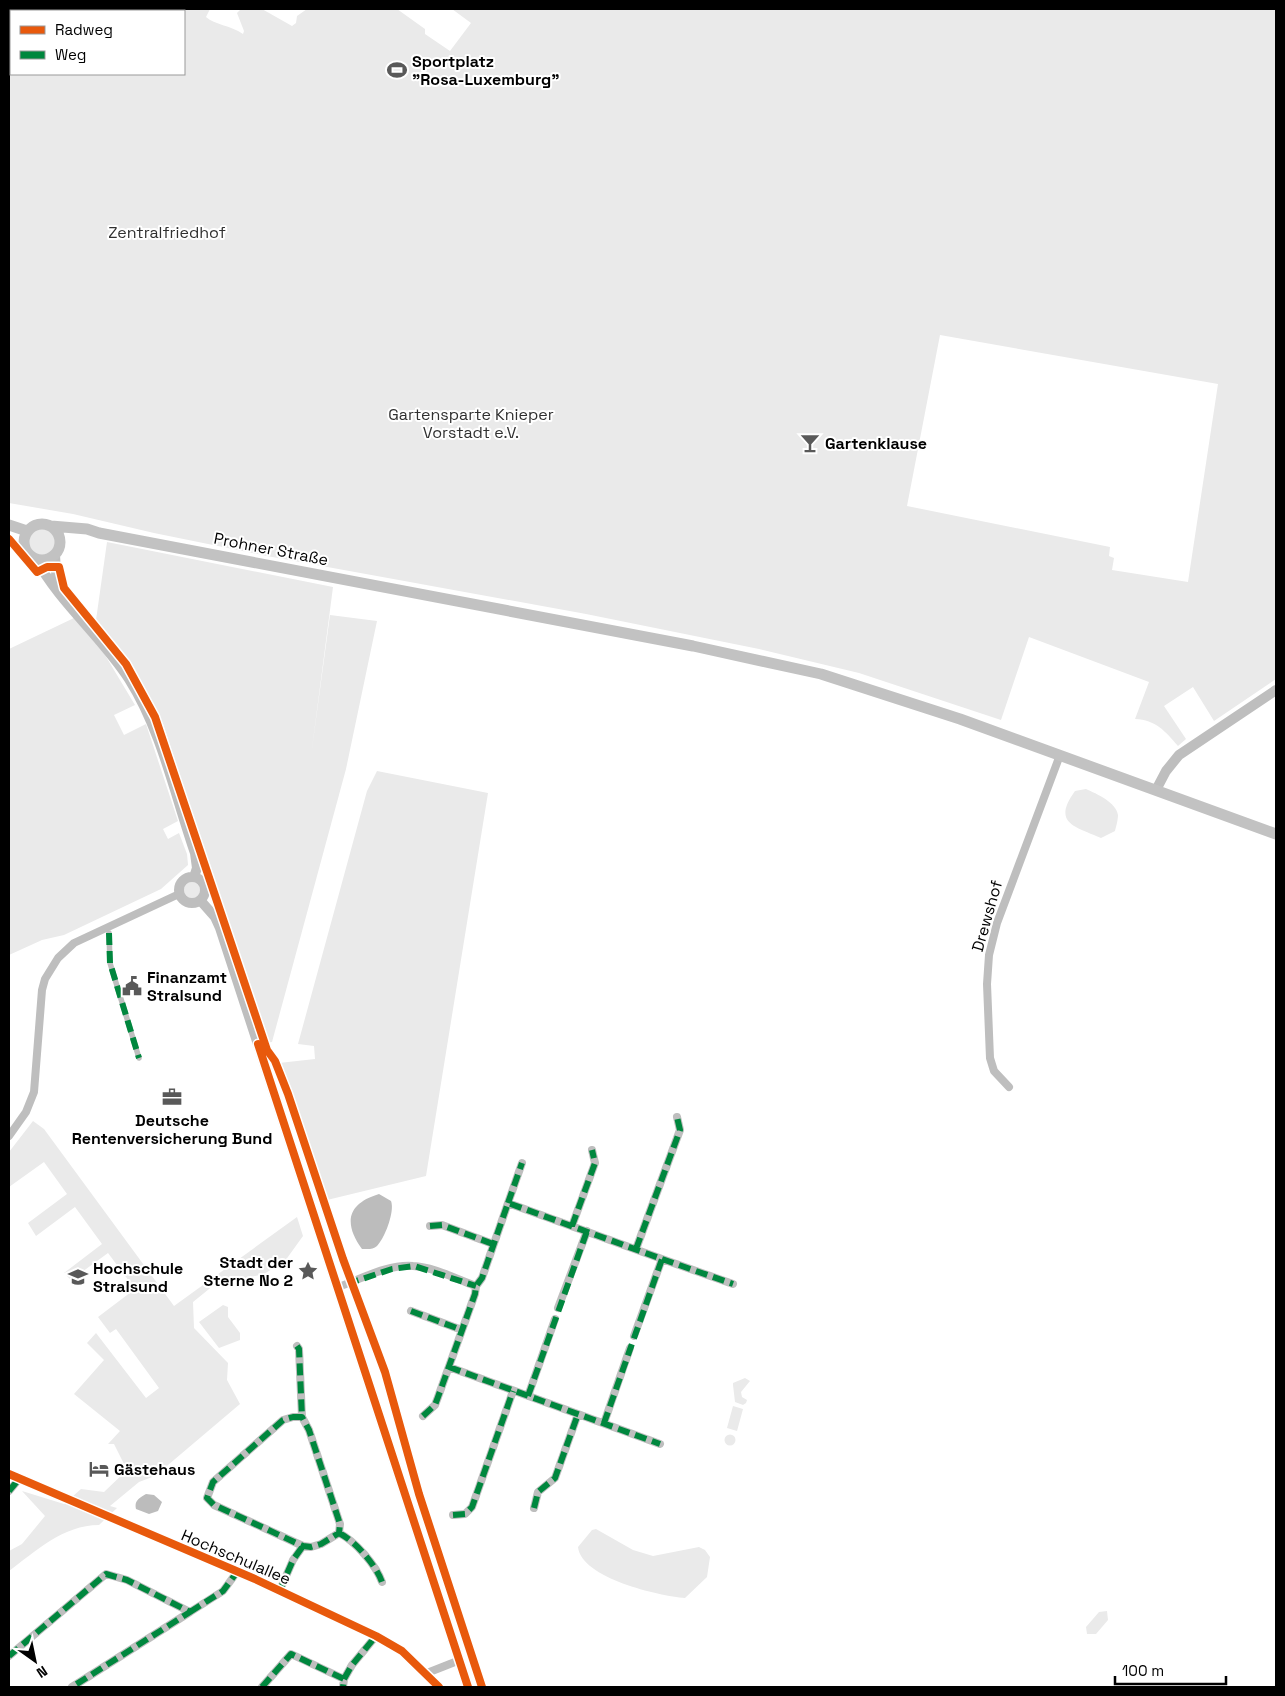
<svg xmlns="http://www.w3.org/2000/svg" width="1285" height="1696" font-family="'Space Grotesk',sans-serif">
<rect width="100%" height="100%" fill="#fff"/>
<!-- green -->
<path fill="#eaeaea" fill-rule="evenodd" d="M 9,9 L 210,9 L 206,17 C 215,25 230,25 243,34 L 244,31 L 237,13 L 241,9 L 262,9 L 292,26 L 296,23 L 297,16 L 307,9 L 397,9 L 425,29 L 425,34 L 450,51 L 471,23 L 452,9 L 1276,9 L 1276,679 L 1214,721 L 1193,687 L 1164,706 L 1186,739 L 1178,746 C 1165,731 1156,720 1135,719 L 1149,682 L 1029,637 L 1001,720 L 859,673 L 759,649 L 586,614 L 267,556 L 154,533 L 73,514 L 9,503 ZM 11,11 L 184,11 L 184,74 L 11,74 ZM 940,335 L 1218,384 L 1188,582 L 1112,570 L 1114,558 L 1109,556 L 1110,547 L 907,506 Z
M28 542a14 14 0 1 1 28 0a14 14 0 1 1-28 0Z
M 107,542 L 333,587 L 311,756 L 330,615 L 377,621 L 346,769 L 272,1042 L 266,1043 L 163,724 L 129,660 L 96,620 Z
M 74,618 L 102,650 L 135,705 L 114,715 L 124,735 L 146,724 L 178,821 L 163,829 L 168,839 L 179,833 L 187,854 L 188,865 L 161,889 L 64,935 L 42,940 L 9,955 L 9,649 Z
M 377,771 L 488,793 L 426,1176 L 327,1200 L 279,1063 L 315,1059 L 314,1046 L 298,1044 L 367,791 Z
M 1086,789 C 1097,794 1116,802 1118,815 C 1118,820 1116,827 1115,831 L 1101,838 C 1074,826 1052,823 1075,791 Z
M184 890a8 8 0 1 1 16 0a8 8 0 1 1-16 0Z
M 33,1121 L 44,1129 L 174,1306 L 297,1217 L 303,1236 L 285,1261 L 264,1274 L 214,1285 L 193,1302 L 194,1328 L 228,1363 L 227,1380 L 240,1404 L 155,1476 L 139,1482 L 110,1506 L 117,1508 L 99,1525 C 63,1525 36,1551 9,1571 L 9,1551 L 22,1544 L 45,1516 L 22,1491 L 64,1504 L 81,1489 L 104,1492 L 127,1470 L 114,1444 L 108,1444 L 120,1431 L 74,1394 L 104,1360 L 87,1343 L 96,1333 L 146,1398 L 159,1388 L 116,1329 L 110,1333 L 98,1317 L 135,1289 L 108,1253 L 71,1280 L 64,1273 L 102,1244 L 75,1207 L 36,1236 L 28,1223 L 67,1194 L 44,1162 L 9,1187 L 9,1152 Z
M 223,1305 L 228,1307 L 228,1317 L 240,1333 L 240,1340 L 219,1348 L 199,1322 Z
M 745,1378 L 750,1381 L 741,1392 L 742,1397 L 747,1400 L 746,1403 L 743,1405 L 735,1402 L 733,1385 L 733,1383 Z
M 733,1406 L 743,1409 L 737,1431 L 727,1428 Z
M724.5 1440a5.5 5.5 0 1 1 11 0a5.5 5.5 0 1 1-11 0Z
M 596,1529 L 633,1550 L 653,1556 L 699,1547 L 705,1550 L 710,1557 L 707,1577 L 685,1598 C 659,1596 581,1578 578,1547 L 592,1530 Z
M 1107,1611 L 1108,1620 L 1096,1634 L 1087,1634 L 1086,1627 L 1099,1612 Z"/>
<!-- water -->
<path fill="#bcbcbc" d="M 379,1194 L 391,1201 C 395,1211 385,1238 377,1246 C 373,1250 367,1249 362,1249 C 344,1224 346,1204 379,1194 Z
M 146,1494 L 154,1495 L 162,1502 L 158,1511 L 149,1514 L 136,1509 C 134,1501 139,1498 146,1494 Z"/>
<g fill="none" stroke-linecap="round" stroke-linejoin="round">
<!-- pedestrian -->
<path stroke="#bebebe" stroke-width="5.5" d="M 109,933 L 110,963 L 139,1058"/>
<!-- minor -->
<path stroke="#bebebe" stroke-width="8" d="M 1009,1087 L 994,1071 L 990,1058 L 987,984 L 989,955 L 997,923 L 1060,755
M 9,1136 L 26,1112 L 34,1092 L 42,990 L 45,979 L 58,958 L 74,943 L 179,894
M 508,1203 L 522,1163
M 430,1226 L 442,1225 L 493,1244
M 572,1226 L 595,1163 L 592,1150
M 636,1249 L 680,1130 L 677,1117
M 662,1259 L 733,1284
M 338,1287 C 361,1279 388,1264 413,1266 C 434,1267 456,1279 476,1286
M 558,1308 L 587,1231
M 411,1311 L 462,1330
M 297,1346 L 299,1349 L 302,1417
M 449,1367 L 660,1444
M 528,1396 L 555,1319
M 423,1416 L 435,1405 L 438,1397 L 475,1294 L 476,1286 L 482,1278 L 508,1203 L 662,1259 L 634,1336
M 293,1417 L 302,1417 L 309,1430 L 340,1524 L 339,1533 L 321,1544 L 311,1547 L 303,1546 L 214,1505 L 207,1498 L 213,1482 L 283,1420 Z
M 604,1423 L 630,1348
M 9,1474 L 255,1579 L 376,1636 L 402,1651 L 439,1687
M 9,1491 L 19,1479
M 534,1508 L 538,1492 L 555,1478 L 578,1414
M 453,1515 L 465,1514 L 472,1507 L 513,1391
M 339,1533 C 355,1541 376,1565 382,1582
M 280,1590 L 293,1560 L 303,1546
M 190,1612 L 223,1591 L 237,1572
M 9,1656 L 106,1574 L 127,1580 L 190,1612 L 72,1687
M 427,1673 L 460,1660
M 344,1679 L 352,1665 L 376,1636
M 262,1687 L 291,1654 L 344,1679 L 343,1687"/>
<!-- tertiary -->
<path stroke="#bebebe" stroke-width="10" d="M 55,555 L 57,587
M 36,559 C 59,602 102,637 129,679 C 162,731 175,796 195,853 L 197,868 L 194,877
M 1156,790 L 1166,771 L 1179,755 L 1276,690
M179 890a13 13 0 1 1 26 0a13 13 0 1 1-26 0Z
M 200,900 L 215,917 L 220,928 L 468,1687"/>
<!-- secondary -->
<path stroke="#c2c2c2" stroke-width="11" d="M24 542a18 18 0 1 1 36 0a18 18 0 1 1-36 0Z
M 9,525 L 27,531
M 51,526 L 87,529 L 99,533 L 693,646 L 821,674 L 960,719 L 1276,834"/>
<!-- quiet -->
<path stroke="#00873e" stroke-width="6" stroke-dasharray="12 6" stroke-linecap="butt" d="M 109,933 L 110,963 L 139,1058
M 508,1203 L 522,1163
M 430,1226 L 442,1225 L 493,1244
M 572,1226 L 595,1163 L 592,1150
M 636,1249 L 680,1130 L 677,1117
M 662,1259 L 733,1284
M 347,1284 L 392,1269 L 414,1266 L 476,1286
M 411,1311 L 462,1330
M 297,1346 L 299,1349 L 302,1417
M 449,1367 L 660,1444
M 528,1396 L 587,1231
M 423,1416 L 435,1405 L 438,1397 L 475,1294 L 476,1286 L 482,1278 L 508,1203 L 662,1259 L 604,1423
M 293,1417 L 302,1417 L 309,1430 L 340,1524 L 339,1533 L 321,1544 L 311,1547 L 303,1546 L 214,1505 L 207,1498 L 213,1482 L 283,1420 Z
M 9,1491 L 19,1479
M 534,1508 L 538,1492 L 555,1478 L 578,1414
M 453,1515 L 465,1514 L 472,1507 L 513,1391
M 339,1533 C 355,1541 376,1565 382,1582
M 280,1590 L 293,1560 L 303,1546
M 190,1612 L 223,1591 L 237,1572
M 9,1656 L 106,1574 L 127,1580 L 190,1612 L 72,1687
M 344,1679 L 352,1665 L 376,1636
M 262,1687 L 291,1654 L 344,1679 L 343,1687"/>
<defs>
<path id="cycleway" d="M 9,539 L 37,572 L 47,567 L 59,567 L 64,588 L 126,664 L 155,717 L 267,1050 L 275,1061 L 288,1094 L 343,1259 L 385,1372 L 419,1494 L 482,1687
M 258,1044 L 468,1687
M 9,1474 L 255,1579 L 376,1636 L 402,1651 L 439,1687"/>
</defs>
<!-- cycleway casing -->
<use href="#cycleway" stroke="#fff" stroke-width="11"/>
<!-- cycleway -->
<use href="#cycleway" stroke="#e8590c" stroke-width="8"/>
</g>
<!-- icons -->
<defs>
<symbol id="stadium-bare" viewBox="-9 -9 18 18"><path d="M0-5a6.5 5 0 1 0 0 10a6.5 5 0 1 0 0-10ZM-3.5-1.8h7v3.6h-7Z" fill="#595959" stroke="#fff" stroke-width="2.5" paint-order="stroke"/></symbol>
<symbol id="bar-bare" viewBox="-9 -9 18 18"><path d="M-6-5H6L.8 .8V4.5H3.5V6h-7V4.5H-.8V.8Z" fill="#595959" stroke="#fff" stroke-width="2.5" paint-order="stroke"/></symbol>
<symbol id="civic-bare" viewBox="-9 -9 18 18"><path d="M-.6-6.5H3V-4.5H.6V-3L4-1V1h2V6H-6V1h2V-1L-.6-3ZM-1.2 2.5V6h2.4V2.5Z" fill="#595959" stroke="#fff" stroke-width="2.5" paint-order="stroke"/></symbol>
<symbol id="office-bare" viewBox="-9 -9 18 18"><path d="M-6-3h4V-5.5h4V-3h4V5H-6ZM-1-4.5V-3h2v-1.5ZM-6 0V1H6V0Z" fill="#595959" stroke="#fff" stroke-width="2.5" paint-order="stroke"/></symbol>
<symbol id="sight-bare" viewBox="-9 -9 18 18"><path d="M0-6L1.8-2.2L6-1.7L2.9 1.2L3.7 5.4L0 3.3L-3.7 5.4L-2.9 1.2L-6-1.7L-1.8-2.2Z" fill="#595959" stroke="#fff" stroke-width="2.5" paint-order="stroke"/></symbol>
<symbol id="university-bare" viewBox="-9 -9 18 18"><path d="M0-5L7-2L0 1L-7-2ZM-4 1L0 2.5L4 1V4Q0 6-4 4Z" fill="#595959" stroke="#fff" stroke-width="2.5" paint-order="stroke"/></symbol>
<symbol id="hotel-bare" viewBox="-9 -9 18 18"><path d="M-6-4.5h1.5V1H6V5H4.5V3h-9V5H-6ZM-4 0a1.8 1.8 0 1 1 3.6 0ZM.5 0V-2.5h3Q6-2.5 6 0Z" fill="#595959" stroke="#fff" stroke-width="2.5" paint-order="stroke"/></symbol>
</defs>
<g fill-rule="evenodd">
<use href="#stadium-bare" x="383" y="56" width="28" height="28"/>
<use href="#bar-bare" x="796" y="429" width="28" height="28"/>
<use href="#civic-bare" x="118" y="972" width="28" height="28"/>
<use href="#office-bare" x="158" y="1083" width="28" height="28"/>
<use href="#sight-bare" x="294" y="1257" width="28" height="28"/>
<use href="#university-bare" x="64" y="1263" width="28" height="28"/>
<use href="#hotel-bare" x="85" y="1455" width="28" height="28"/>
</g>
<g text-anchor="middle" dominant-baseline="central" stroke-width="4" stroke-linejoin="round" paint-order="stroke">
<!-- poi labels -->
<g font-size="16" font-weight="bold" fill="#000" stroke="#fff" text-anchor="start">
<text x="412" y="61">Sportplatz<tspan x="412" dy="18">"Rosa-Luxemburg"</tspan></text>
<text x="825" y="443">Gartenklause</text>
<text x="147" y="977">Finanzamt<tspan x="147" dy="18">Stralsund</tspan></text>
<text x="172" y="1120" text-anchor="middle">Deutsche<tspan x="172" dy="18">Rentenversicherung Bund</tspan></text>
<text x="293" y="1262" text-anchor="end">Stadt der<tspan x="293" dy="18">Sterne No 2</tspan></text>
<text x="93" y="1268">Hochschule<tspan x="93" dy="18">Stralsund</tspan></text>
<text x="114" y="1469">Gästehaus</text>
</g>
<!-- park labels -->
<g font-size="16" fill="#303030" stroke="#fff">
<text x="167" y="232">Zentralfriedhof</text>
<text x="471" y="414">Gartensparte Knieper<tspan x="471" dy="18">Vorstadt e.V.</tspan></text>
</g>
<!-- street labels -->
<g font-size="16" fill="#000" stroke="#fff">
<text transform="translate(271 549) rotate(11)">Prohner Straße</text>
<text transform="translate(987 916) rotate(-74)">Drewshof</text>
<text transform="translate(236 1557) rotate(23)">Hochschulallee</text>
</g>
</g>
<!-- border -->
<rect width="1285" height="1696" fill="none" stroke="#000000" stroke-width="20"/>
<!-- legend -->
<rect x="10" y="10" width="175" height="65" fill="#ffffff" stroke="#999999"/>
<rect x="20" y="26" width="25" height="8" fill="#e8590c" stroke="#999999"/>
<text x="55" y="35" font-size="15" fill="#000000">Radweg</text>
<rect x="20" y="51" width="25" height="8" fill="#00873e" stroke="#999999"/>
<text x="55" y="60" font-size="15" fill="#000000">Weg</text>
<!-- north arrow -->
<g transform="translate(35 1661) rotate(147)" stroke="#ffffff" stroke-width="4" paint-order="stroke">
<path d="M0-4L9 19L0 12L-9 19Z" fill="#000000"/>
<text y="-8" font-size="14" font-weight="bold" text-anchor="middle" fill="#000000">N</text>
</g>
<!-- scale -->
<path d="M1115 1676v8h111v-8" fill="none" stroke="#000000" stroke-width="2.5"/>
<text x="1122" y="1676" font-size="15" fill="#000000" stroke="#ffffff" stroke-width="4" paint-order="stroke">100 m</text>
</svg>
